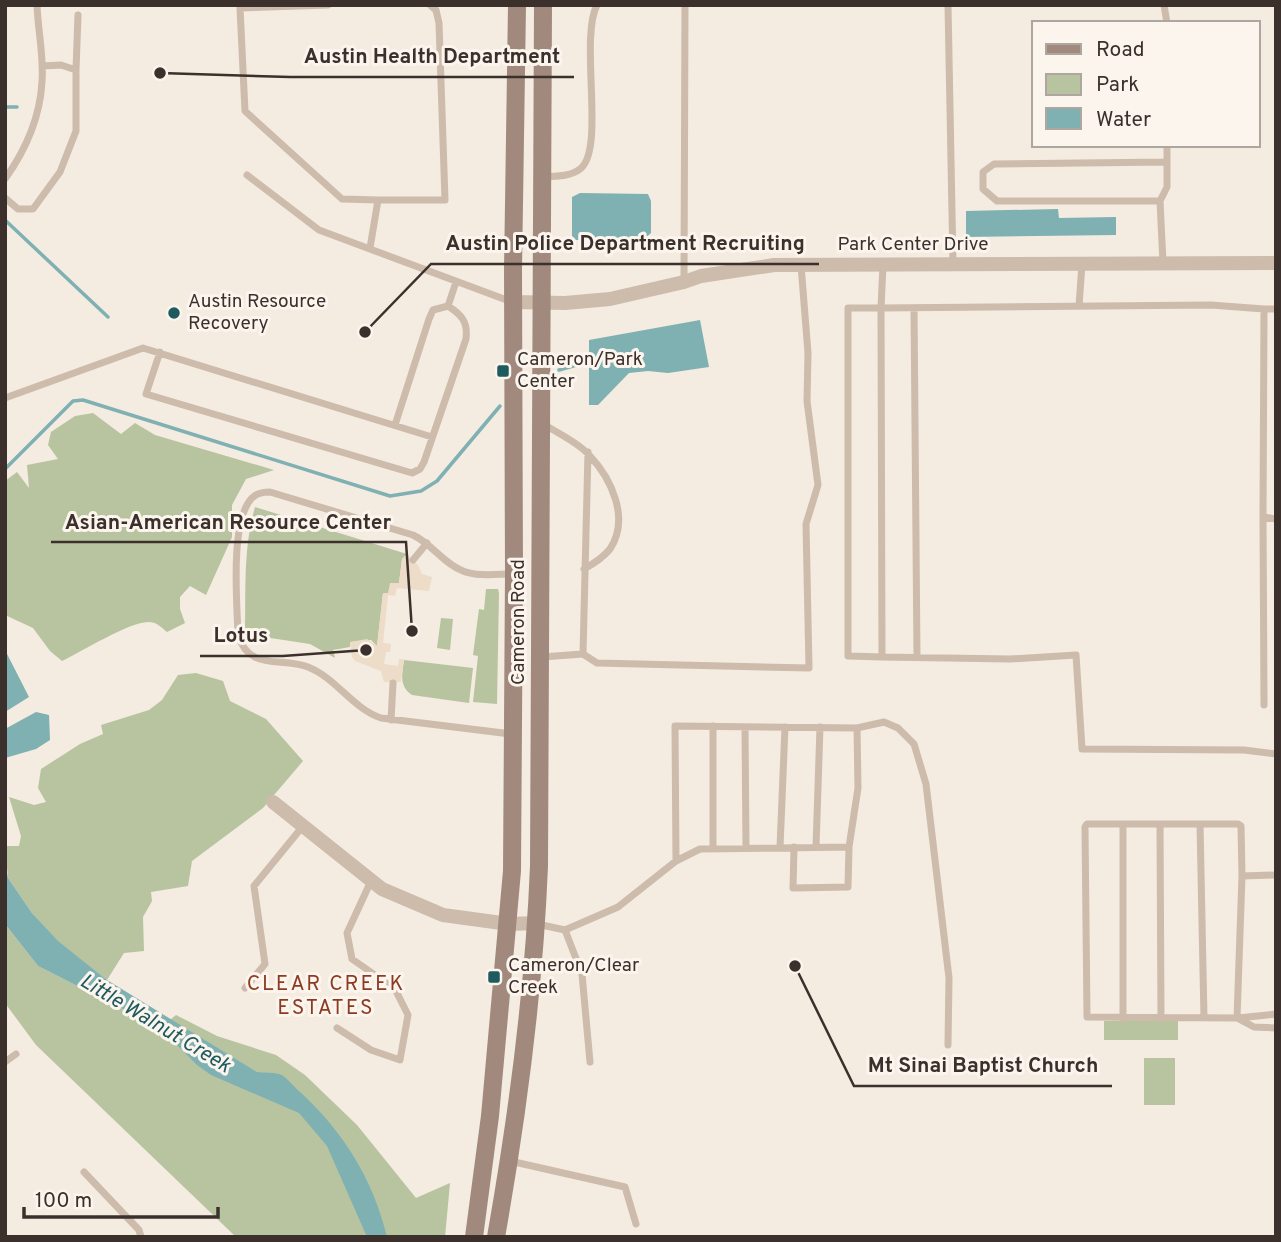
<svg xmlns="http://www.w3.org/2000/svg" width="1281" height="1242" font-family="Overpass,sans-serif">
<rect width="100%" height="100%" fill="#f4ebe1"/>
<!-- green -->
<path fill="#b8c4a0" d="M 93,413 L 121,434 L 135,423 L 155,435 L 274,470 L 246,479 L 232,505 L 232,537 L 206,595 L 190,586 L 180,597 L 180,609 L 185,623 L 167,632 C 161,627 157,622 148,622 C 127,623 83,651 62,661 L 50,651 L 33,628 L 5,615 L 5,481 L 17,472 L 29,488 L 27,465 L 58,459 L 48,445 L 51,432 L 75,416 Z
M 255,507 L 407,554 L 402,559 L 399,583 L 388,593 L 383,593 L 377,646 L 371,640 L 350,642 L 350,647 L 333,650 L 335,658 L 310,644 L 245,634 C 246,592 243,548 255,507 Z
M 486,589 L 498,589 L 499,593 L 497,704 L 473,702 L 478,656 L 473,655 L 479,609 L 484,610 Z
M 441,618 L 453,619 L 450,650 L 437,648 Z
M 404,660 L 473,668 L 469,703 L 412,695 C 399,686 402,675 404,660 Z
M 196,673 L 223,681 L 230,701 L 266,719 L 303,761 L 263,808 L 192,861 L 188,886 L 151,892 L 152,901 L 143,917 L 144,951 L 124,953 L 107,980 L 57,941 L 32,913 L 8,878 L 5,846 L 19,846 L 21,836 L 9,797 L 34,805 L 46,802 L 38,788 L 41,769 L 80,744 L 103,734 L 101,725 L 149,710 L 162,700 L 178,675 Z
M 5,924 L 38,966 L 160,1028 L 176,1015 L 217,1036 L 276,1055 L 305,1075 L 357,1125 L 416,1198 L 450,1183 L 445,1237 L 236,1237 L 36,1045 L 5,1003 Z
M 1178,1020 L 1178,1040 L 1104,1040 L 1104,1021 Z
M 1144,1058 L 1175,1058 L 1175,1105 L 1144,1105 Z"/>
<!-- plaza -->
<path fill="#ecdcc8" d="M 407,554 L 418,565 L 422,574 L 432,577 L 429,591 L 397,588 L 395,596 L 388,595 L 383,643 L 391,644 L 390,652 L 386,652 L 384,664 L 398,666 L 399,659 L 404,659 L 401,682 L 384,682 L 381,671 L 355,661 L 352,657 L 350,642 L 367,639 L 377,646 L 383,593 L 388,593 L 390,583 L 399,583 L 402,559 Z"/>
<!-- water -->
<path fill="#7fb0b2" d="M 580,193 L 648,194 L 651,201 L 651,233 L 643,240 L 576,240 L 572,236 L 572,197 Z
M 1058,209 L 1059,218 L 1116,217 L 1116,235 L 966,237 L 966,211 Z
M 700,320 L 709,367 L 668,373 L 648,371 L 629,373 L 598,405 L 589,405 L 589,340 Z
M 5,650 L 29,697 L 5,712 Z
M 36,712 L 49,715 L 50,740 L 36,749 L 5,758 L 5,729 Z
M 5,863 L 8,878 L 32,913 L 58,941 L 107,980 L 257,1072 C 264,1073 272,1072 279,1074 C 286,1076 293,1086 299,1091 C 343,1131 373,1179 387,1237 L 367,1237 L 327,1146 L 299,1113 L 211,1075 L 197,1065 L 160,1028 L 38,966 L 5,924 Z"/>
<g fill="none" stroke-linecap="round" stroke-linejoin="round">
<!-- stream -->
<path stroke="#7fb0b2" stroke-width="3.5" d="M 5,107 L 17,107
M 5,220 L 108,317
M 559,370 L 594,360
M 5,469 L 73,401 L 83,400 L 390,496 L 421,491 L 437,481 L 500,406"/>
<!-- lane -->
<path stroke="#cdbbac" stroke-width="7" d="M 328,5 L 240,8 L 245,111 L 342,199 L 378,200 L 370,248
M 948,5 L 953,264
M 1164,5 L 1167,23
M 76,70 L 78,15
M 247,175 L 319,230 L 512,302
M 543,177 C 555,176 570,177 580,169 C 606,150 579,39 597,5
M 5,179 C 25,151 40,117 42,82 C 44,57 38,31 37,5
M 5,198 L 18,209 L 33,209 L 60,172 L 76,131 L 76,70 L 61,65 L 42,66
M 378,200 L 445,200 L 439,23 L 436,10 L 430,5
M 1160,201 L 997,201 L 983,189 L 983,172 L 994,164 L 1167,162
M 1163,263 L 1160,201 L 1167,187 L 1167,145
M 684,282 L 685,5
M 448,306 L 456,282
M 1079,306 L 1082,264
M 914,308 L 917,657
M 1264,309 L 1276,309
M 160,352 L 146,394 L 412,473 L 420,469 L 424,462 L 466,339 C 468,322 462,315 448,306 L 433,310 L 429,319 L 395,425
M 5,398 L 143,348 L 432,437
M 544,424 C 558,434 578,442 589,455 C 612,479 630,519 610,549 C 603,558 593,564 584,569
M 588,452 L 583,654 L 597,663 L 809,668 L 806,524 L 818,485 L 807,401 L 808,353 L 801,265
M 1263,517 L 1264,705
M 1276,519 L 1263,517 L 1264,309 L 1211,305 L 881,308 L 882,657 L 1010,659 L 1076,655 L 1082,749 L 1244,750 L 1276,754
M 413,560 L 427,543
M 542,657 L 583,654
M 882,657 L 848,656 L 848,308 L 881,308 L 883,265
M 391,720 L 393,683
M 713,726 L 713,848
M 745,727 L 746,847
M 857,728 L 884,722 L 898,728 L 914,744 L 926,784 L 949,978 L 948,1045
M 511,734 L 381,718 C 352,708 336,678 308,667 C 280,657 249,671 238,635 C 237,603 230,523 251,499 C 256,493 263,492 270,492 L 413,535 C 432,544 444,564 463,571 C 478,577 498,574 514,574
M 1087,824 L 1238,824 L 1241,826 L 1242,876 L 1237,1018 L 1087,1017 L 1085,827 Z
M 1123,824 L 1123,1019
M 1160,824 L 1161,1019
M 1200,824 L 1204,1018
M 780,847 L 785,727
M 794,847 L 793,888 L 848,887 L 849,847
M 816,847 L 820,727
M 1242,876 L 1276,875
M 537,924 L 565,930 L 618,907 L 676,861 L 700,849 L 849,847 L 858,788 L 857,728 L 675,726 L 676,861
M 565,930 L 582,974 L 590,1062
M 245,988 L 265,964 L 254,886 L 303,826
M 1237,1018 L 1254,1027 L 1276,1028
M 1238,1018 L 1276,1014
M 337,1028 L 371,1050 L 400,1060 L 408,1015 L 395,989 L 352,959 L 347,933 L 371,881
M 5,1062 L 16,1054
M 510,1161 L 625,1187 L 636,1224
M 84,1172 L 139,1230 L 141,1237"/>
<!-- street -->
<path stroke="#cdbbac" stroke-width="14" d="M 513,302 L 565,303 L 610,299 L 684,282 L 701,276 L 774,265 L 1276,263
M 273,802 L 382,889 L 443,915 L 509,924 L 537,923"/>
<!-- secondary -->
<path stroke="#a18a7d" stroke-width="18" d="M 474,1237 L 490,1116 L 512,871 L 514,574 L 513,270 L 517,5
M 496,1237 C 518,1113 534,991 539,866 L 543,5"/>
</g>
<!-- markers -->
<g fill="#1f5a5e" stroke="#fbf5ee" stroke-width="2.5">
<circle cx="174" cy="313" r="7"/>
<rect x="496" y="364" width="14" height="14" rx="3.5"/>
<rect x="487" y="970" width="14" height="14" rx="3.5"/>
</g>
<g text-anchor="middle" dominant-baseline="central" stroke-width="6" stroke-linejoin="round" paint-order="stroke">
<!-- street labels -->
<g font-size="19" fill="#3b302b" stroke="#fbf5ee">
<text x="913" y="245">Park Center Drive</text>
<text transform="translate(519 622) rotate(-90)">Cameron Road</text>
</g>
<!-- poi labels -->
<g font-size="19" fill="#3b302b" stroke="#fbf5ee" text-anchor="start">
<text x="188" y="302">Austin Resource<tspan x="188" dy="22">Recovery</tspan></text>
<text x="517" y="360">Cameron/Park<tspan x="517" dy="22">Center</tspan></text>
<text x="508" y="966">Cameron/Clear<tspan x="508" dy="22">Creek</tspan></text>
</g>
<!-- neighbourhood labels -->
<g font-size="21" letter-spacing="2" fill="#8c3b22" stroke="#fbf5ee">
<text x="326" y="984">CLEAR CREEK<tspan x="326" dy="24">ESTATES</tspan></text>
</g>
<!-- water labels -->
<g font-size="21" font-style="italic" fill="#1f5a5e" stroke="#fbf5ee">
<text transform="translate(155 1024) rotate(31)">Little Walnut Creek</text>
</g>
</g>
<!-- callouts -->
<path fill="none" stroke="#3b302b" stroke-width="2.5" d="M160 73L290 77H574M365 332L431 264H819M412 631L406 542H51M366 650L283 656H200M795 966L854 1086H1112"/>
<g fill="#3b302b" stroke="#fbf5ee" stroke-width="2.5">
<circle cx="160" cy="73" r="7"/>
<circle cx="365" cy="332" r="7"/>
<circle cx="412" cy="631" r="7"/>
<circle cx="366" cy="650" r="7"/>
<circle cx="795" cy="966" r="7"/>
</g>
<g font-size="21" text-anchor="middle" font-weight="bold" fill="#3b302b" stroke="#fbf5ee" stroke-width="6" stroke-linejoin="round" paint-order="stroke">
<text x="432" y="63">Austin Health Department</text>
<text x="625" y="250">Austin Police Department Recruiting</text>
<text x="228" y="529">Asian-American Resource Center</text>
<text x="241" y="642">Lotus</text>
<text x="983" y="1072">Mt Sinai Baptist Church</text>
</g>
<!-- border -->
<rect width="1281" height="1242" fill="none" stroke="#3b302b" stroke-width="14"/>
<!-- legend -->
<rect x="1032" y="21" width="228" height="126" fill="#fbf5ee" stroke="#aea6a0" stroke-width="2"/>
<rect x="1046" y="44" width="35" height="10" fill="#a18a7d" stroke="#aea6a0" stroke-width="2"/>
<text x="1096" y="56" font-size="21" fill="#3b302b">Road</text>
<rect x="1046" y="74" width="35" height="21" fill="#b8c4a0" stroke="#aea6a0" stroke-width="2"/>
<text x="1096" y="91" font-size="21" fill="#3b302b">Park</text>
<rect x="1046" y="108" width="35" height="21" fill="#7fb0b2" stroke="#aea6a0" stroke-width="2"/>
<text x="1096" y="126" font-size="21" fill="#3b302b">Water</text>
<!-- scale -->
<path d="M24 1207v10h194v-10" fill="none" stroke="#3b302b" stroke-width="3.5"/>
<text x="35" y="1207" font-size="21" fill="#3b302b" stroke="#fbf5ee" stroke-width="5" paint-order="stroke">100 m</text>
</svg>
